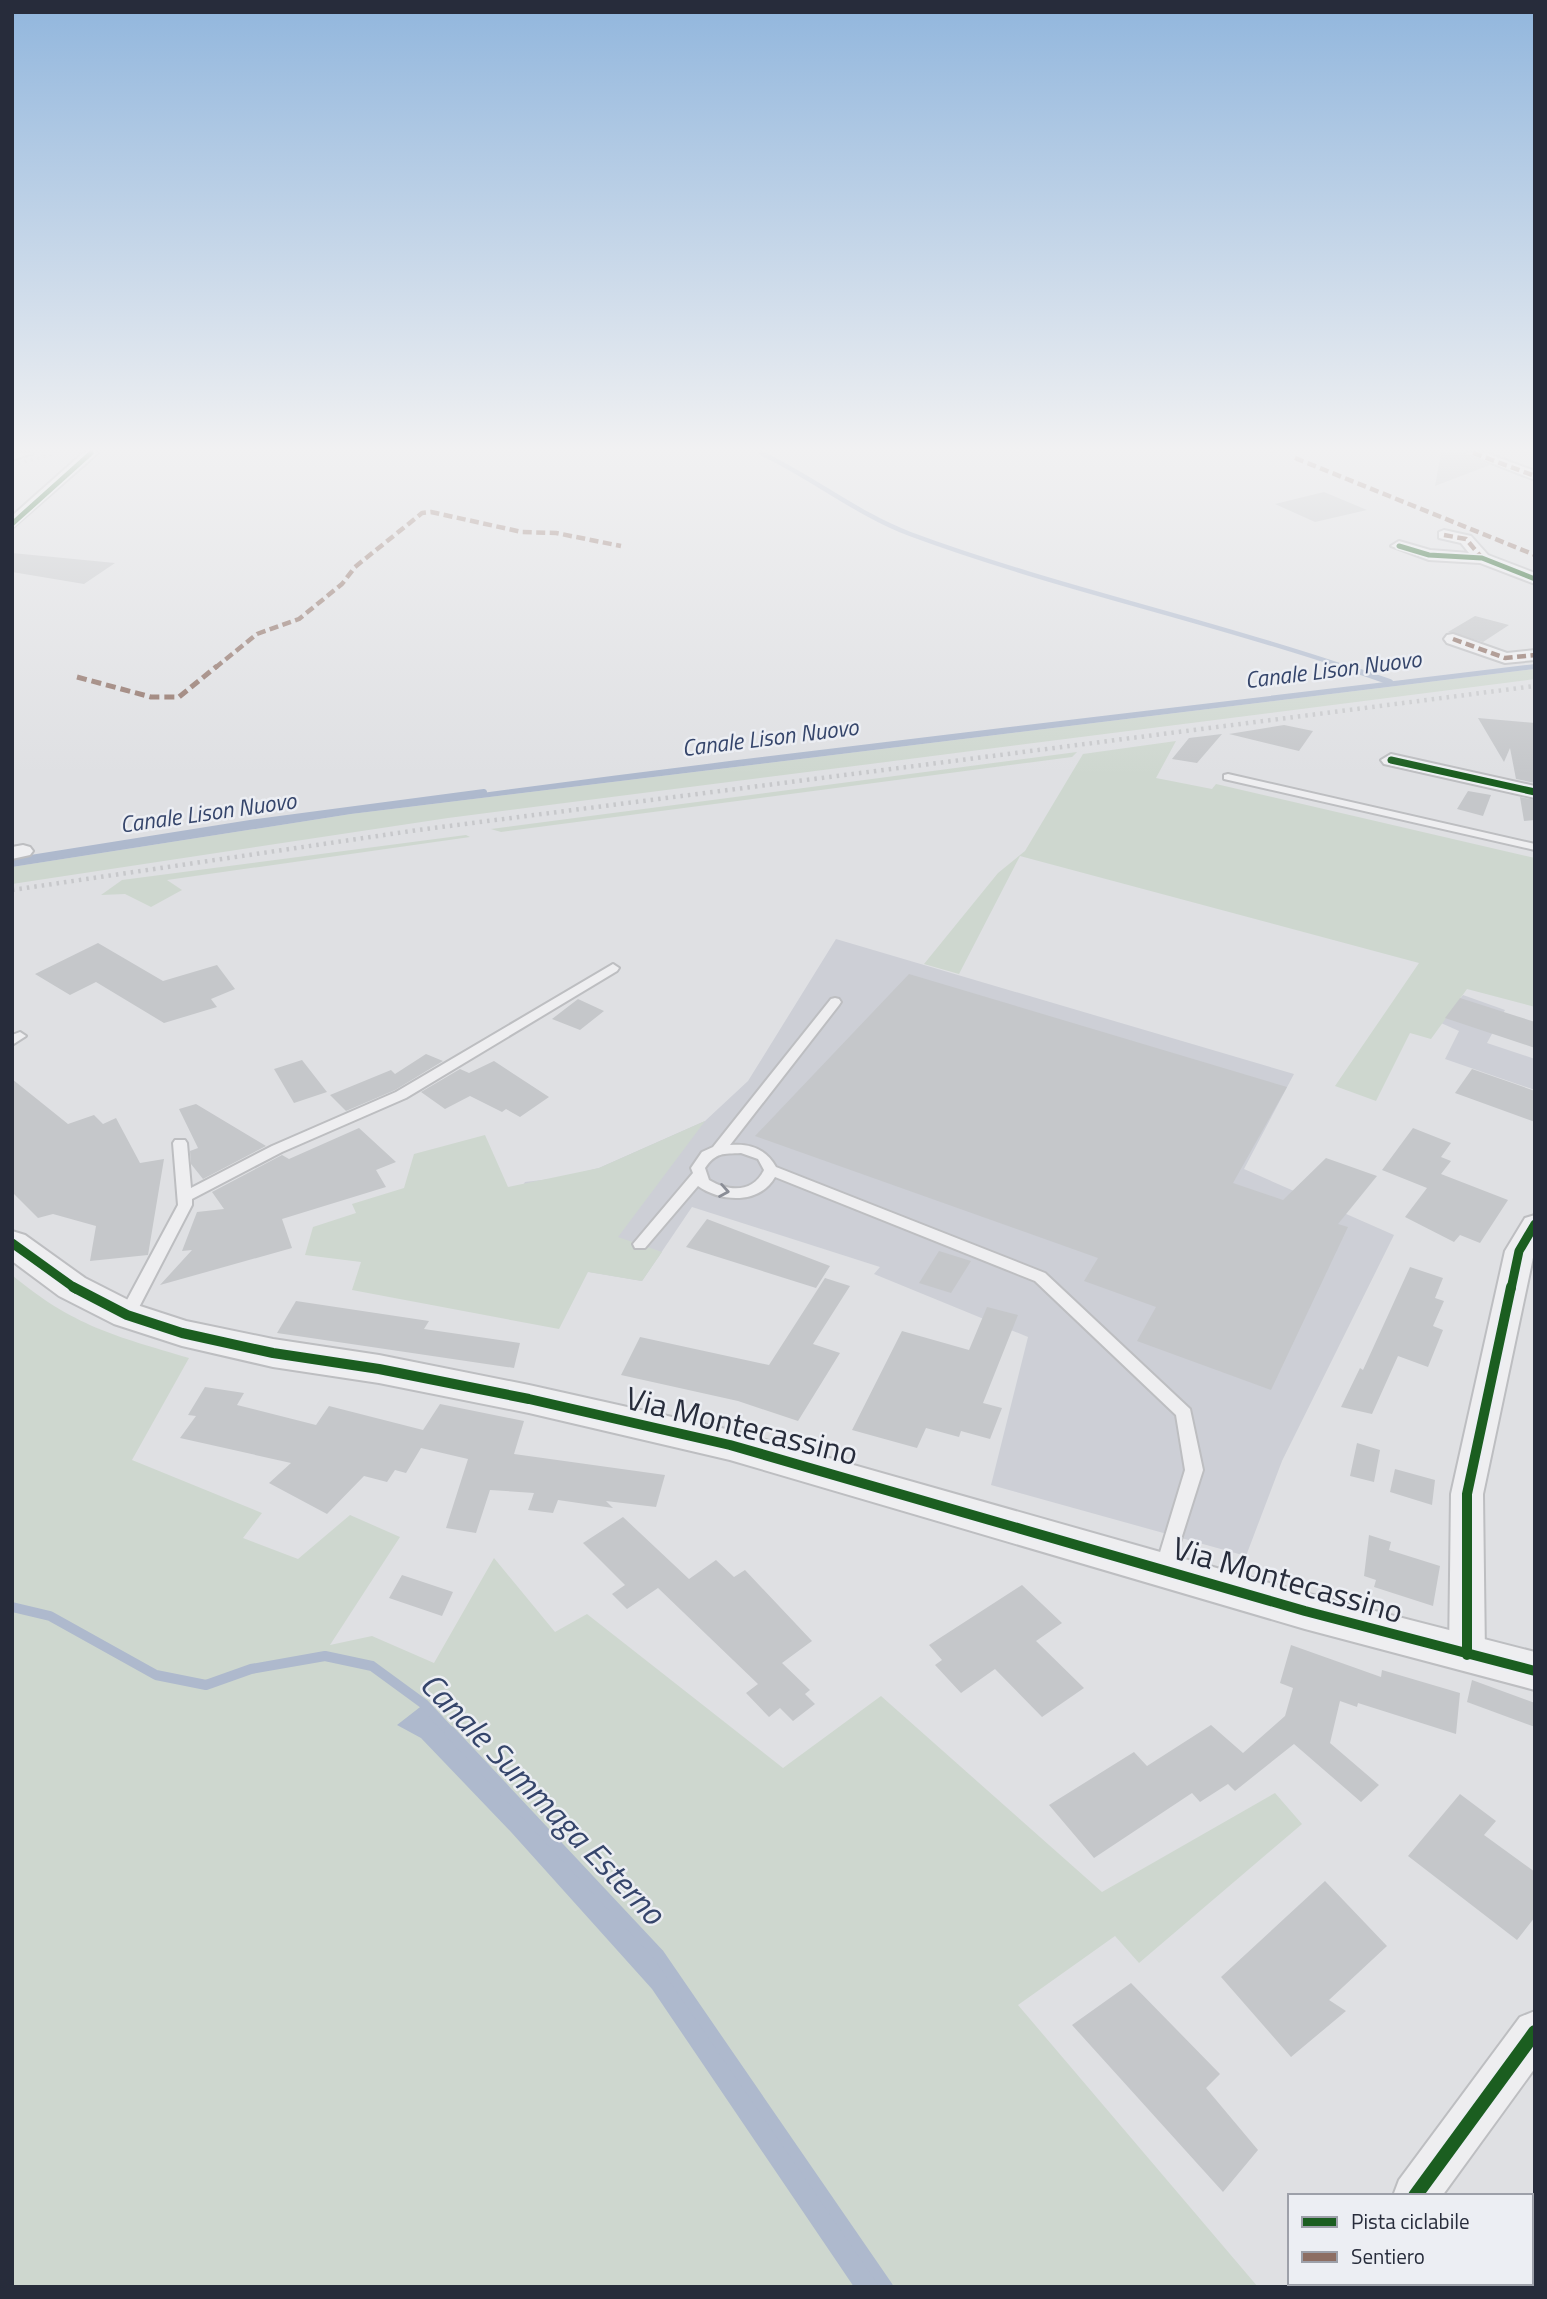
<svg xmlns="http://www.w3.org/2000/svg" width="1547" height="2299" font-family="'Titillium Web',sans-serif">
<rect width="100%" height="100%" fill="#dfe0e3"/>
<!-- built -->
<path fill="#cdcfd6" d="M 836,939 L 1294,1074 L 1244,1169 L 1394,1235 L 1282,1461 L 1246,1556 L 991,1485 L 1028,1337 L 874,1274 L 880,1267 L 692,1207 L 642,1281 L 479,1253 L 525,1182 L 559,1178 L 599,1168 L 705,1121 L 748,1081 Z
M 1463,995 L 1505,1010 L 1487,1043 L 1535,1059 L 1535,1090 L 1445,1059 L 1459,1031 L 1441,1023 Z"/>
<!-- green -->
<path fill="#ced7cf" d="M 1535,669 L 1535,679 L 448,818 L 12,884 L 12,867 L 351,814 Z
M 1176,741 L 1156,778 L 1212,789 L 1216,784 L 1535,858 L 1535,1007 L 1467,989 L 1431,1039 L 1410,1033 L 1376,1101 L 1335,1086 L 1419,963 L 1020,856 L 959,974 L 924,964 L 998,873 L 1025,851 L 1083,754 Z
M 1077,752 L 1072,757 L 501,832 L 491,829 Z
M 466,835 L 470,837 L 167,880 L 182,890 L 151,907 L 125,894 L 101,895 L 122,880 Z
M 705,1121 L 618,1237 L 662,1252 L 642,1281 L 588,1272 L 559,1329 L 352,1290 L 361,1262 L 305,1255 L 313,1227 L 356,1213 L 352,1204 L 404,1188 L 414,1154 L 485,1135 L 508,1187 L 599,1168 Z
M 12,1275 C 73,1326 115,1336 189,1358 L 132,1460 L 262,1513 L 243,1538 L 298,1559 L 350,1515 L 400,1537 L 330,1645 L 372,1636 L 434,1663 L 494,1558 L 555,1632 L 587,1614 L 783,1768 L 881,1696 L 1102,1892 L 1275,1793 L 1302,1824 L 1139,1963 L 1115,1936 L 1018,2005 L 1258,2287 L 12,2287 Z"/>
<!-- water -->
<path fill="#aeb9cd" d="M 1535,664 L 1535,669 L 351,814 L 12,867 L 12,861 C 518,781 1027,726 1535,664 Z
M 424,1704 L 658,1954 L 887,2287 L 854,2287 L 652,1989 L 511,1832 L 421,1738 L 397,1725 Z"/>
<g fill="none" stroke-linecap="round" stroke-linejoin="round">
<!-- stream-far3 -->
<path stroke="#aeb9cd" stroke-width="4.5" d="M 761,453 C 812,477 857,514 910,534 C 1053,587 1204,619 1348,668"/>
<!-- stream-far2 -->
<path stroke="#aeb9cd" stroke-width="6" d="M 1343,666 L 1390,682
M 12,861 L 257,822 L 484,792"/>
<!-- stream-far1 -->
<path stroke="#aeb9cd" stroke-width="10" d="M 12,1607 L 50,1616 L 156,1675 L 206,1685 L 251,1669 L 325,1656 L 372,1666 L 424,1704 L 451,1733"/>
<!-- stream -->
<path stroke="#aeb9cd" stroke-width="12" d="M 450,1732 L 658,1954 L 887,2287"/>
</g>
<!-- building -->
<path fill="#c5c7ca" d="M 1441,453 L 1463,453 L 1490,465 L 1435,486 Z
M 1324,492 L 1367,510 L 1315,522 L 1275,504 Z
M 12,553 L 115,563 L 84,584 L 12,572 Z
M 1475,616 L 1509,625 L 1483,642 L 1448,632 Z
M 1478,718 L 1535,723 L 1535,783 L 1516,779 L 1510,748 L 1504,762 Z
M 1284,725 L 1313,731 L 1299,751 L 1229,734 Z
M 1222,734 L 1197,763 L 1172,759 L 1189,738 Z
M 1468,791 L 1491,795 L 1483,816 L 1457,809 Z
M 1520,797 L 1535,800 L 1535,820 L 1524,821 Z
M 98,943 L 163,981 L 217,965 L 235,989 L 211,999 L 217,1007 L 164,1023 L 96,982 L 70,995 L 35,974 Z
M 909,974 L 1287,1087 L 1233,1183 L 1283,1200 L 1326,1158 L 1377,1176 L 1338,1224 L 1348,1227 L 1271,1390 L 1137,1341 L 1156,1307 L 1084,1281 L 1098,1258 L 755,1136 Z
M 1460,998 L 1535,1022 L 1535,1048 L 1445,1018 Z
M 578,999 L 604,1011 L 580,1030 L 552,1019 Z
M 426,1054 L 443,1061 L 395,1090 L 346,1111 L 330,1095 L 391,1070 L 395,1074 Z
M 302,1060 L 327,1092 L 294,1103 L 274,1069 Z
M 494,1061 L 549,1097 L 520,1117 L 506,1109 L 502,1112 L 470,1096 L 445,1109 L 421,1092 L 460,1069 L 469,1073 Z
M 1472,1069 L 1535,1091 L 1535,1122 L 1455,1093 Z
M 12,1079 L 68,1124 L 94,1115 L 103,1124 L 116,1118 L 140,1163 L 164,1159 L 148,1255 L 90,1261 L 96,1226 L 53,1214 L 38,1218 L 12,1192 Z
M 196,1104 L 266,1146 L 203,1179 L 191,1164 L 190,1151 L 198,1148 L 179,1109 Z
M 359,1128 L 396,1162 L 376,1170 L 386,1187 L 282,1219 L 292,1248 L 160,1285 L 192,1250 L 182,1251 L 197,1212 L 224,1209 L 212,1192 L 282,1155 L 289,1159 Z
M 1413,1128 L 1451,1143 L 1441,1157 L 1451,1161 L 1441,1174 L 1508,1200 L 1480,1243 L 1460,1235 L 1454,1242 L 1405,1217 L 1427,1188 L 1382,1170 Z
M 707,1219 L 830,1266 L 816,1288 L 686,1247 Z
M 939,1251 L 971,1261 L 951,1293 L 919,1283 Z
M 1410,1267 L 1443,1278 L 1435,1298 L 1444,1301 L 1433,1326 L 1443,1330 L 1428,1367 L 1398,1356 L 1372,1414 L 1341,1407 L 1360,1368 L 1363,1370 Z
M 825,1278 L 850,1286 L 813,1344 L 840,1353 L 798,1421 L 738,1401 L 621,1375 L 640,1337 L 769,1365 Z
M 296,1301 L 429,1321 L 424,1329 L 520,1343 L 514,1368 L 277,1333 Z
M 987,1307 L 1018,1315 L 983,1403 L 1002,1408 L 990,1439 L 961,1431 L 959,1437 L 926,1428 L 917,1448 L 852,1430 L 902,1331 L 969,1350 Z
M 205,1387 L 244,1393 L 237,1405 L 316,1425 L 329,1406 L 423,1430 L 440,1404 L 524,1421 L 514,1454 L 665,1475 L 656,1507 L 606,1501 L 613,1508 L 558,1500 L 553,1513 L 528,1510 L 534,1493 L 490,1490 L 476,1533 L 446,1528 L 468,1459 L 421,1448 L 406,1473 L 395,1470 L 387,1482 L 364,1476 L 327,1514 L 269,1483 L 291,1463 L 180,1438 L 196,1416 L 188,1415 Z
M 1357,1443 L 1380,1450 L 1374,1482 L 1350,1476 Z
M 1395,1469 L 1435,1480 L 1432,1505 L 1390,1492 Z
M 623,1517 L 689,1579 L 716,1560 L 734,1577 L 745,1570 L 812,1641 L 782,1663 L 810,1690 L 805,1694 L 815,1704 L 793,1721 L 780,1708 L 769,1717 L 746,1693 L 758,1684 L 658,1588 L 627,1609 L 612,1594 L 625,1585 L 583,1543 Z
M 1369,1535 L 1391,1542 L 1389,1550 L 1440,1566 L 1433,1606 L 1374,1587 L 1376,1580 L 1364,1576 Z
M 402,1575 L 453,1592 L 442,1616 L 389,1598 Z
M 1022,1585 L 1062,1623 L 1036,1641 L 1084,1688 L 1042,1717 L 995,1669 L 961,1693 L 935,1665 L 942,1660 L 929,1645 Z
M 1291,1645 L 1381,1677 L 1382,1670 L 1460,1693 L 1456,1734 L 1358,1703 L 1357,1707 L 1340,1701 L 1330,1743 L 1379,1785 L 1361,1802 L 1294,1744 L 1235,1791 L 1228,1784 L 1200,1802 L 1192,1793 L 1094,1858 L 1049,1805 L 1134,1752 L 1147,1766 L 1211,1725 L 1243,1753 L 1285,1716 L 1293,1688 L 1280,1683 Z
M 1472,1680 L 1535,1703 L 1535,1727 L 1467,1702 Z
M 1460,1794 L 1496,1821 L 1484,1835 L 1535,1872 L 1535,1917 L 1517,1940 L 1408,1856 Z
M 1325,1881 L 1387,1946 L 1329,2000 L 1346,2011 L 1291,2057 L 1221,1977 Z
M 1131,1983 L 1220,2074 L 1206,2088 L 1258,2150 L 1223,2192 L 1072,2025 Z"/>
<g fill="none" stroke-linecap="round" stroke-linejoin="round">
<defs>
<path id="service" d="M 1228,774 L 1535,844 L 1535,850 L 1224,779 L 1224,775 Z
M 613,964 L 619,968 L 617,971 L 406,1098 L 282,1152 L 192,1199 L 192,1205 L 135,1315 L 133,1319 L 121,1319 L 119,1315 L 178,1205 L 173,1143 L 175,1140 L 185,1140 L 187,1143 L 191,1188 L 272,1146 L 396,1092 Z
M 835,998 L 839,999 L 841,1002 L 839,1005 L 730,1145 C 750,1143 766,1149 776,1167 L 1045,1273 L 1190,1409 L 1203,1470 L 1170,1574 L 1164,1576 L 1158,1574 L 1155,1569 L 1185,1470 L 1176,1415 L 1035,1281 L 775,1177 C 759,1205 721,1202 698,1186 L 645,1248 L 635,1248 L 633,1244 L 693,1173 L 691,1168 L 702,1152 L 713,1147 L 831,999 ZM 741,1153 L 758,1159 L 764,1170 C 753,1193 729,1192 709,1180 L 705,1168 C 716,1152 723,1154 741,1153 Z
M 20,1032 L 26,1036 L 12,1045 L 12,1035 Z"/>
<path id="minor" d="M 12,453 L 33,453 L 12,460 Z
M 83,453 L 98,453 L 12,528 L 12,516 Z
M 1466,453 L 1486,453 L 1535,471 L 1535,480 Z
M 1444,530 L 1471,536 L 1488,555 L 1535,573 L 1535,584 L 1480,563 L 1429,560 L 1391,546 L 1399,541 L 1430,550 L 1469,553 L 1461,543 L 1439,538 L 1439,532 Z
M 1453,634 L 1507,653 L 1535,650 L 1535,660 L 1505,663 L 1447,643 L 1444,639 L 1447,635 Z
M 1391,754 L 1535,786 L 1535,798 L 1384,764 L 1381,760 Z
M 23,845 L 30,847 L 33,851 L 30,855 L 12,859 L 12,847 Z
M 1535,1215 L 1535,1248 L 1483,1494 L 1485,1655 L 1479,1666 L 1467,1670 L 1455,1666 L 1449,1655 L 1451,1494 L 1505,1251 L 1525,1218 Z
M 1535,2011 L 1535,2068 L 1442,2196 L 1393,2196 L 1399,2180 L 1520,2017 Z
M 1339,2283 L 1385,2283 L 1384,2287 L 1338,2287 Z"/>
<path id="tertiary" d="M 12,1231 L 25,1235 L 85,1278 L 140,1306 L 186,1321 L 273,1339 L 379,1355 L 529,1385 L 730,1430 L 1305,1593 L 1535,1652 L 1535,1690 L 1305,1629 L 730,1460 L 529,1413 L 379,1383 L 273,1367 L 182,1346 L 114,1324 L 59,1296 L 12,1261 Z"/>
</defs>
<!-- service casing -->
<use href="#service" stroke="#bdbec1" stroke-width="4"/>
<!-- minor casing -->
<use href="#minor" stroke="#bdbec1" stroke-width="4"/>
<!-- tertiary casing -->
<use href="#tertiary" stroke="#bdbec1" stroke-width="4"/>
<!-- service -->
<use href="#service" fill="#eeeef0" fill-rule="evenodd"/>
<!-- minor -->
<use href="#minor" fill="#eeeef0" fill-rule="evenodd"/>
<!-- tertiary -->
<use href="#tertiary" fill="#eeeef0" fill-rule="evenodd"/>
<!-- rail-far1 -->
<path stroke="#c7c8cb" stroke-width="3.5" stroke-dasharray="2 4.5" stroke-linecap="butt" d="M 12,465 L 57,453"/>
<!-- rail -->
<path stroke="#c7c8cb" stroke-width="4.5" stroke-dasharray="2.5 5" stroke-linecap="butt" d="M 12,890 L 418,830 L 1535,686"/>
<!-- quiet-far1 -->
<path stroke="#8d6e63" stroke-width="4.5" stroke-dasharray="9 4.5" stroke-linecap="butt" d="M 1473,453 L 1535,476
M 1295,458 L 1535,555
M 1444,535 L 1466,539 L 1482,558
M 1453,639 L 1505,658 L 1535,655
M 215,668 L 257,634 L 299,619 L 342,584 L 355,567 L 422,513 L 431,512 L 522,532 L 556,533 L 621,546"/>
<!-- quiet -->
<path stroke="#8d6e63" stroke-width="5" stroke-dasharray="10 5" stroke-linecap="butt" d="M 77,677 L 151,697 L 179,697 L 217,666"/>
<defs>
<path id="cycleway-far4" d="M 12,524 L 91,453
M 1399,546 L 1429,555 L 1482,558 L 1535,579"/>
<path id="cycleway-far3" d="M 1391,760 L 1535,792"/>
<path id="cycleway-far2" d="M 12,1243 L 76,1289
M 1511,1289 L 1519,1251 L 1535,1224"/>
<path id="cycleway-far1" d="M 73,1287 L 127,1315 L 182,1333 L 273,1353 L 379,1369 L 529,1399 L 730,1445 L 1305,1611 L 1535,1671
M 1467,1655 L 1467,1494 L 1511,1287"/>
<path id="cycleway" d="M 1415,2196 L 1535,2032"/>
</defs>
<!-- cycleway-far4 casing -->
<use href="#cycleway-far4" stroke="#eceef3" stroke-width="8"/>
<!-- cycleway-far3 casing -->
<use href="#cycleway-far3" stroke="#eceef3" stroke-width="10"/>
<!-- cycleway-far2 casing -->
<use href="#cycleway-far2" stroke="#eceef3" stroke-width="13"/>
<!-- cycleway-far1 casing -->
<use href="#cycleway-far1" stroke="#eceef3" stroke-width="15"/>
<!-- cycleway casing -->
<use href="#cycleway" stroke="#eceef3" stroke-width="18"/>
<!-- cycleway-far4 -->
<use href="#cycleway-far4" stroke="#1b5e20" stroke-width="5"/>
<!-- cycleway-far3 -->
<use href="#cycleway-far3" stroke="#1b5e20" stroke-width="7"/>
<!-- cycleway-far2 -->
<use href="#cycleway-far2" stroke="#1b5e20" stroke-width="9"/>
<!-- cycleway-far1 -->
<use href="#cycleway-far1" stroke="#1b5e20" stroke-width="10"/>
<!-- cycleway -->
<use href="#cycleway" stroke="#1b5e20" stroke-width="14"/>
</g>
<!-- one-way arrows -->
<defs><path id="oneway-chevron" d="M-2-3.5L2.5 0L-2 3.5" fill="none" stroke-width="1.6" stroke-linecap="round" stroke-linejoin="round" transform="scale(1.75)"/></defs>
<use stroke="#8a8d96" href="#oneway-chevron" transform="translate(724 1191) rotate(10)"/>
<!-- sky -->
<linearGradient id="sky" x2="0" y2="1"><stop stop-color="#91b6dd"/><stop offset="0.58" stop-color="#f1f1f2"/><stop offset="1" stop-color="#f1f1f2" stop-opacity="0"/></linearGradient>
<rect width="1547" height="775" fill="url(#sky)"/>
<g text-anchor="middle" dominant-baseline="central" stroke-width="5" stroke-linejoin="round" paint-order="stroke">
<!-- far-water labels -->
<g font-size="23" font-style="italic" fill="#35456b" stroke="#eceef3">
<text transform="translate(1333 669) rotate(-7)">Canale Lison Nuovo</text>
<text transform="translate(770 737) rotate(-7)">Canale Lison Nuovo</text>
<text transform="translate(208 812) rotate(-8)">Canale Lison Nuovo</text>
</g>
<!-- near-street labels -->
<g font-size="32" fill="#272c3b" stroke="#eceef3">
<text transform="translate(742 1425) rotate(14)">Via Montecassino</text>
<text transform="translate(1288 1579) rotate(16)">Via Montecassino</text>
</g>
<!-- near-water labels -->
<g font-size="33" font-style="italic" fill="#35456b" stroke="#eceef3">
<text transform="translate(543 1798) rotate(46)">Canale Summaga Esterno</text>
</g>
</g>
<!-- border -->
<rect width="1547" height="2299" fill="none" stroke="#272c3b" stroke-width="28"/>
<!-- legend -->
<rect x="1288" y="2194" width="245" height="91" fill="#eceef3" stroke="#9da0a9" stroke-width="2"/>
<rect x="1302" y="2217" width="35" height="10" fill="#1b5e20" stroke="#9da0a9" stroke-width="2"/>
<text x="1351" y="2229" font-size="21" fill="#272c3b">Pista ciclabile</text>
<rect x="1302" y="2252" width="35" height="10" fill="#8d6e63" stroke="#9da0a9" stroke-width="2"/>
<text x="1351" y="2264" font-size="21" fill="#272c3b">Sentiero</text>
</svg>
